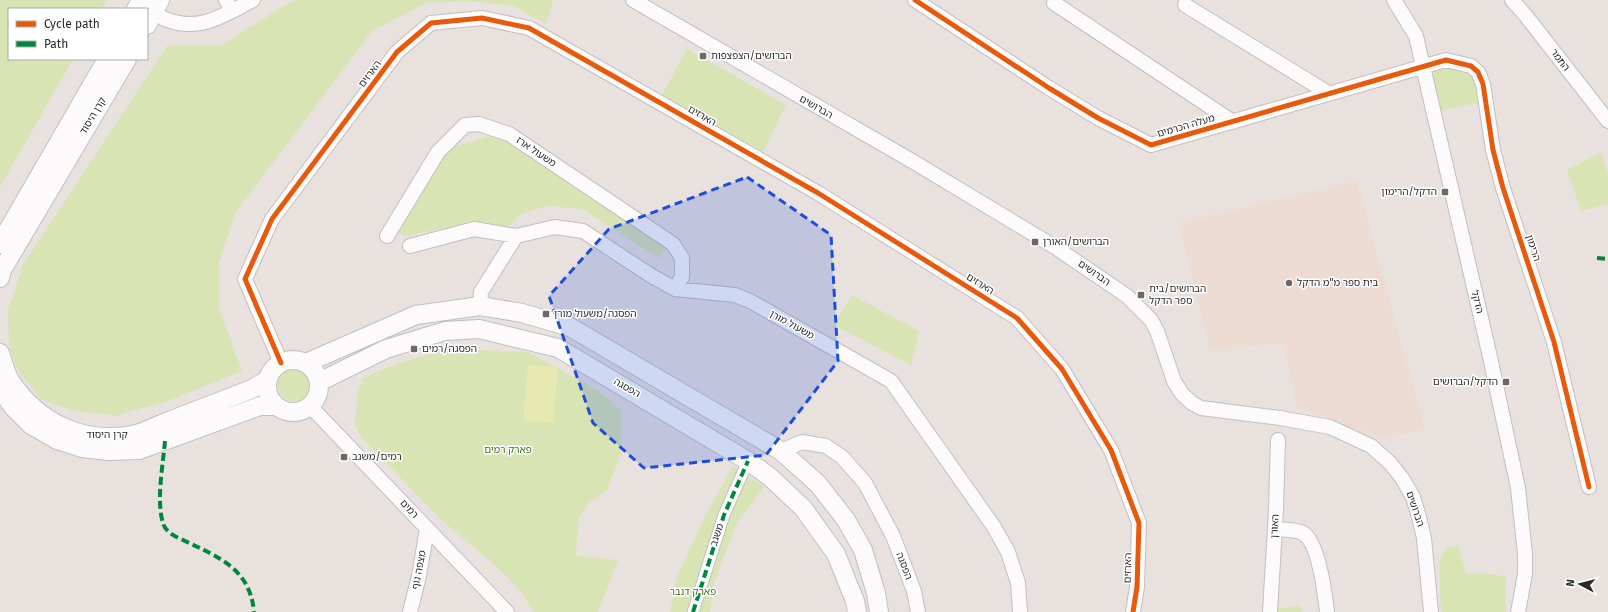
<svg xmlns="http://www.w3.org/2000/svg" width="1608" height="612" font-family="'Fira Sans','Noto Sans Hebrew',sans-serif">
<rect width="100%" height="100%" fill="#e9e1de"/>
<!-- education -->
<path fill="#eddbd2" d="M 1357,181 L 1425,430 L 1380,438 L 1297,406 L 1283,343 L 1210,350 L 1179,223 Z"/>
<!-- green -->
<path fill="#d8e4b4" d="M 0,0 L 107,0 L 102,9 L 9,9 L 9,59 L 73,59 L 0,187 Z
M 297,0 L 553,0 L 546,24 L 514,6 L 468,1 L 426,3 L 372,31 L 235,213 L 219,263 L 219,309 L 242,371 L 165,402 L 115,416 L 70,410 L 41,399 L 18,370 L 9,347 L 8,310 L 23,265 L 167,46 L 223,45 L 280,8 Z
M 687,49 L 786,105 L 762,154 L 662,95 Z
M 1461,68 L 1477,77 L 1481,102 L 1439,111 L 1430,71 Z
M 498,134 L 669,244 L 659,258 L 582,209 L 547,206 L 519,215 L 500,237 L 471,223 L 405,236 L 395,232 L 449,148 Z
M 1601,152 L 1608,175 L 1608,204 L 1581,211 L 1567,170 Z
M 852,295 L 919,331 L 911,365 L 834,325 Z
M 453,349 L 528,352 L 599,391 L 622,411 L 621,454 L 607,490 L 588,504 L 579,519 L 576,556 L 618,560 L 598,612 L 533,612 C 520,581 471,546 445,523 C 416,495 390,466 361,437 L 355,424 L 358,393 L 362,379 C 392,364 421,355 453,349 Z
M278 385a16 16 0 1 1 32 0a16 16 0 1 1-32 0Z
M 733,466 L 764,487 L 737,522 L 714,583 L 710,612 L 670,612 L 677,577 L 706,514 Z
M 1458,545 L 1466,573 L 1492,574 L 1506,577 L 1506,612 L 1441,612 L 1439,562 L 1446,548 Z
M 1300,605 L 1302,612 L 1278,612 L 1278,609 Z"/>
<!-- pitch -->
<path fill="#e7e9b1" d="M 528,365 L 558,368 L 553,423 L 523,420 Z"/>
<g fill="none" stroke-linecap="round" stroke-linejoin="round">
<defs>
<path id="pedestrian" d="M 693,612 L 724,515 L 748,461"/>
<path id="minor" d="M 226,0 L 232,11
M 633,0 L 912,161 L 1055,247 L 1127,296 L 1151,320 L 1157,331 L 1174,381 L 1182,394 L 1192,403 L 1201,408 L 1280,418 L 1330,427 L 1371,446 L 1390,463 L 1402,478 L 1413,497 L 1419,517 L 1424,538 L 1431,612
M 915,0 L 1049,88 L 1098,118 L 1151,145 L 1446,60 L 1471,66 L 1478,72 L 1483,84 L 1493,150 L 1503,188 L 1554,342 L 1589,487
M 1394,0 L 1416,36 L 1490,357 L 1518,488 L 1525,554 L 1525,574 L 1518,612
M 1512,0 L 1526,16 L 1608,121
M 1054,3 L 1233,122
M 1185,5 L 1328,93
M 146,8 C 153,11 159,16 165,19 C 199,33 224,15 253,0
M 387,236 L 438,152 L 465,125 L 479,124 L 509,134 L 673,244 L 682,258 L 682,277 L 675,289
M 410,246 L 474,229 L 516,236
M 480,306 L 481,292 L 516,236 L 555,227 L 583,231 L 650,275 L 675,289 L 735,295 L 750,301 L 891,381 L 994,527 L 1008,552 L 1018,583 L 1020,612
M 281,363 L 245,279 L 272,219 L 397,52 L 431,23 L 482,18 L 529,28 L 818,193 L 1017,318 L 1062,369 L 1111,450 L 1139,523 L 1137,587 L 1133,612
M 310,406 L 507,612
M 781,451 L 802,442 L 826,446 L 842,457 L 865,483 L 893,536 L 914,591 L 918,612
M 1275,529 C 1284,530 1294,529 1303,533 C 1319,543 1325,594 1327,612
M 410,612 L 419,576 L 427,529
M 1270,612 L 1276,510 L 1278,440"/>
<path id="tertiary" d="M 136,9 L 141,0
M 147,25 L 160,0
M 0,244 L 107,59
M 0,278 L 2,270 L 127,59
M 0,353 C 3,362 6,374 11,382 C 39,423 83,444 132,435 C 144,433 157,425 169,421 C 197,410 224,400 252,389 L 267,380
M267 386a26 26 0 1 1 52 0a26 26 0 1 1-52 0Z
M 306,363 L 416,315 L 480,306 L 522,313 L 570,327 L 781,451 L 818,484 L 846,520 L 863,550 L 876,593 L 879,612
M 319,382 L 386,349 L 445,331 L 479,329 L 558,348 L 748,461 L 770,477 L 803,508 L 836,554 L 855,601 L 857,612
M 0,388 L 13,407 L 31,425 L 57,440 L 82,448 L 109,451 L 139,450 L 260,406 L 276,406"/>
</defs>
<!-- pedestrian casing -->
<use href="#pedestrian" stroke="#c1bfc0" stroke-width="13"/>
<!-- minor casing -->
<use href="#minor" stroke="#c1bfc0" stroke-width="16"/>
<!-- tertiary casing -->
<use href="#tertiary" stroke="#c1bfc0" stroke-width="20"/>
<!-- pedestrian -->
<use href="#pedestrian" stroke="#fcfafa" stroke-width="11"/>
<!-- minor -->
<use href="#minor" stroke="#fcfafa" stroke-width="14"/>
<!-- tertiary -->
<use href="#tertiary" stroke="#fcfafa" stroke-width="18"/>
<!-- quiet -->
<path stroke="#00873e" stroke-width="4" stroke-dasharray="8 4" stroke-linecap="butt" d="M 1597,258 L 1608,259
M 165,441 C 163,465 156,501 163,523 C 165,532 176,537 183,540 C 218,557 250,568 254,612
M 693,612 L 724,515 L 748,461"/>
<defs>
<path id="cycleway" d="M 915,0 L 1049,88 L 1098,118 L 1151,145 L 1446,60 L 1471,66 L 1478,72 L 1483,84 L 1493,150 L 1503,188 L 1554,342 L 1589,487
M 281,363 L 245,279 L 272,219 L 397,52 L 431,23 L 482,18 L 529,28 L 818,193 L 1017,318 L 1062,369 L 1111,450 L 1139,523 L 1137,587 L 1133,612"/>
</defs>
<!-- cycleway casing -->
<use href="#cycleway" stroke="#fff" stroke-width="8"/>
<!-- cycleway -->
<use href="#cycleway" stroke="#e8590c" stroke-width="5"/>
</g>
<!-- marked area -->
<path fill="#1d4ed8" fill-opacity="0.2" stroke="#1d4ed8" stroke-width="3" stroke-dasharray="8 5" stroke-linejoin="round" d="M 747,177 L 831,235 L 838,361 L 766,455 L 644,468 L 593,423 L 549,296 L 609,229 Z"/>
<!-- markers -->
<g fill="#6c6968" stroke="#fff" stroke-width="1.5">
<rect x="699" y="52" width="8" height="8" rx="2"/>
<rect x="1441" y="188" width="8" height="8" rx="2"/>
<rect x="1031" y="238" width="8" height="8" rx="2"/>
<circle cx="1289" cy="283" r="4"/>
<rect x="1137" y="291" width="8" height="8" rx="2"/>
<rect x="542" y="310" width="8" height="8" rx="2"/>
<rect x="410" y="345" width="8" height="8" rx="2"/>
<rect x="1502" y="378" width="8" height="8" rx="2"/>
<rect x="340" y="453" width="8" height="8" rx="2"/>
</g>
<g text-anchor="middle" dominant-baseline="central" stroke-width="3" stroke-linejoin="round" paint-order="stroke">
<!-- poi labels -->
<g font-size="10" fill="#292929" stroke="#fff" text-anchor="start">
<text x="711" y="56">הברושים/הצפצפות</text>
<text x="1437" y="192" text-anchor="end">הדקל/הרימון</text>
<text x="1043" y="242">הברושים/האורן</text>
<text x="1297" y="283">בית ספר מ"מ הדקל</text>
<text x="1149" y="289">הברושים/בית<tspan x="1149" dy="12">ספר הדקל</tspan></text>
<text x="554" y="314">הפסגה/משעול מורן</text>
<text x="422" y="349">הפסגה/רמים</text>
<text x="1498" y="382" text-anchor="end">הדקל/הברושים</text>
<text x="352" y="457">רמים/משגב</text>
</g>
<!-- street labels -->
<g font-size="10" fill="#292929" stroke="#fff">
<text transform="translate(1560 60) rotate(53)">התמר</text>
<text transform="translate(370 74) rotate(-53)">הארזים</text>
<text transform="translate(816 107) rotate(30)">הברושים</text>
<text transform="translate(93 116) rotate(-59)">קרן היסוד</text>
<text transform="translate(702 116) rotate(30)">הארזים</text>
<text transform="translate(1186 126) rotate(-16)">מעלה הכרמים</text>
<text transform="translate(536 152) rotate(34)">משעול ארז</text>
<text transform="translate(1533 248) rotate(72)">הרימון</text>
<text transform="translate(1094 273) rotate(35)">הברושים</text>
<text transform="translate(980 284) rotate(32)">הארזים</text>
<text transform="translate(1477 302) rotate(76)">הדקל</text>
<text transform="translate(792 325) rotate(29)">משעול מורן</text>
<text transform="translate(627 388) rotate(30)">הפסגה</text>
<text x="107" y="435">קרן היסוד</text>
<text transform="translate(409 509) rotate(47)">רמים</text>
<text transform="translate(1415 509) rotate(71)">הברושים</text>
<text transform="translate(1275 526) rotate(-87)">האורן</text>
<text transform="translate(717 535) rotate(-72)">משגב</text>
<text transform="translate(904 566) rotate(69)">הפסגה</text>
<text transform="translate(1128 568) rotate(-88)">הארזים</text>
<text transform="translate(419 570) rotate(-79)">מצפה נוף</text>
</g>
<!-- park labels -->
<g font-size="10" fill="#426a15" stroke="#fff">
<text x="508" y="450">פארק רמים</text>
<text x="693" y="592">פארק דנבר</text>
</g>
</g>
<!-- legend -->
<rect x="8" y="8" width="140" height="52" fill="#ffffff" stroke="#a9a9a9"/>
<rect x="16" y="21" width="20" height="6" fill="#e8590c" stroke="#a9a9a9"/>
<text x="44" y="28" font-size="12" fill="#292929">Cycle path</text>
<rect x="16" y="41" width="20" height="6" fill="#00873e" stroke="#a9a9a9"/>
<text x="44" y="48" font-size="12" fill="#292929">Path</text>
<!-- north arrow -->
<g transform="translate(1580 584) rotate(277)" stroke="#ffffff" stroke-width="3" paint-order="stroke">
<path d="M0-3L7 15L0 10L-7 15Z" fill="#292929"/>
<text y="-6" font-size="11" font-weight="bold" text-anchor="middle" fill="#292929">N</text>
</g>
</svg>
